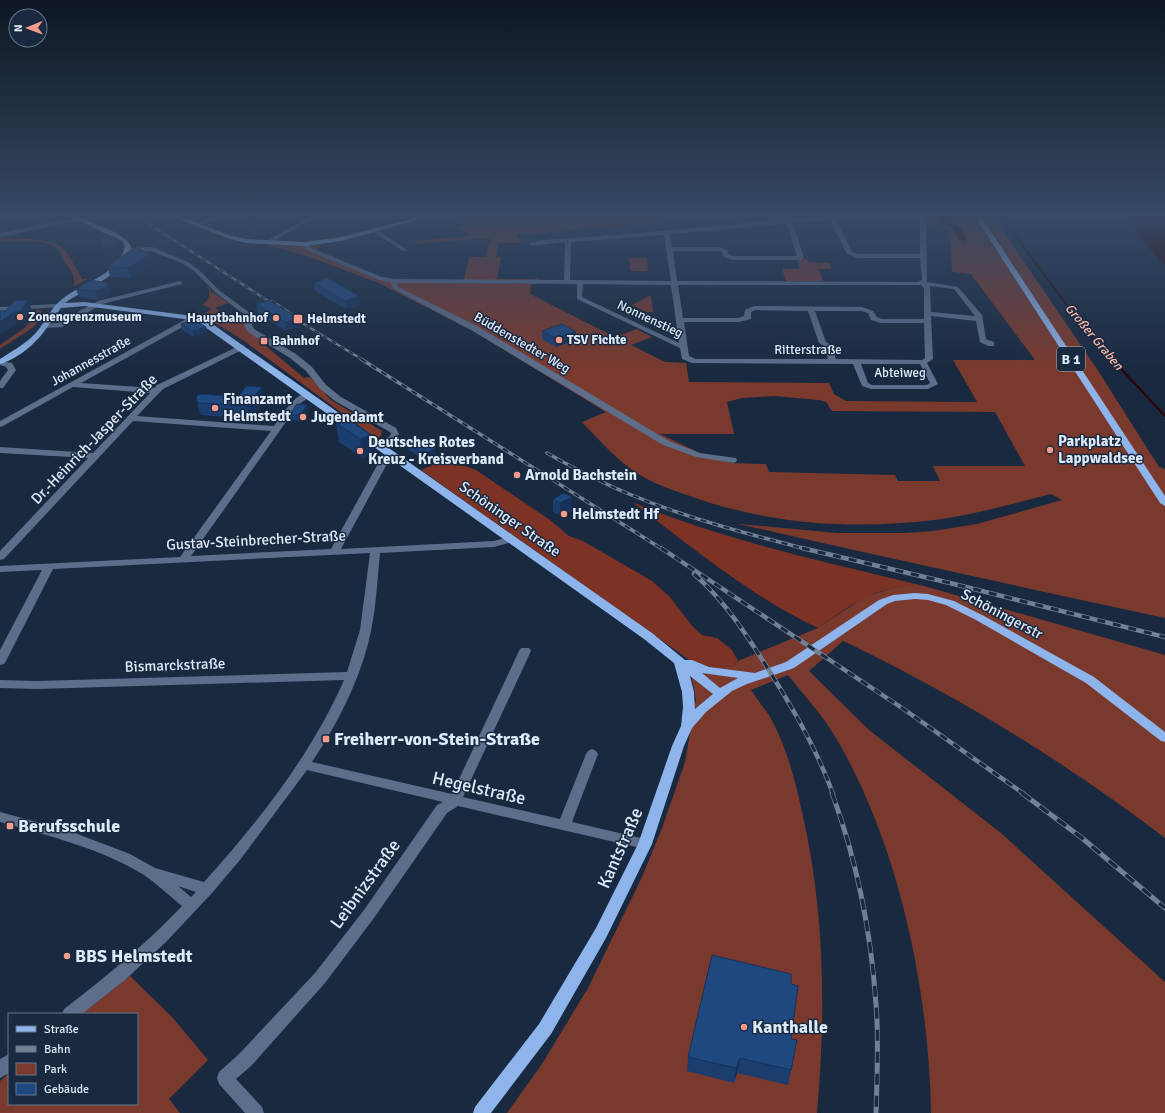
<svg xmlns="http://www.w3.org/2000/svg" width="1165" height="1113" font-family="Signika,sans-serif">
<rect width="100%" height="100%" fill="#182940"/>
<!-- green -->
<path fill="#7a392d" fill-rule="evenodd" d="M 449,215 L 753,215 L 516,235 L 522,243 L 498,243 L 496,257 L 501,257 L 497,279 L 538,279 L 538,284 L 531,284 L 530,294 L 615,337 L 637,329 L 652,337 L 631,345 L 665,362 L 686,363 L 689,382 L 829,383 L 834,394 L 846,401 L 977,402 L 953,360 L 1035,360 L 971,274 L 952,272 L 950,231 L 917,217 L 917,215 L 992,215 L 1097,369 L 1159,467 L 1165,469 L 1165,618 C 1023,587 881,557 739,524 L 837,533 L 905,533 L 933,531 L 977,524 L 1062,500 L 1051,494 C 1012,504 974,515 934,520 C 851,530 765,524 687,495 C 672,490 658,485 645,478 C 620,464 601,442 582,422 L 606,412 L 475,332 L 379,283 L 307,256 L 265,244 L 307,245 L 321,244 L 318,248 L 318,250 L 393,283 L 464,280 L 469,257 L 486,257 L 490,238 L 416,244 L 414,241 L 471,236 L 456,227 L 465,225 ZM 774,396 L 819,400 L 826,402 L 832,411 L 995,412 L 1025,466 L 933,466 L 940,481 L 898,481 L 895,475 L 769,472 L 766,464 L 730,463 L 729,458 L 704,455 L 660,434 L 734,434 L 727,402 L 742,398 Z
M 0,239 C 15,239 50,237 62,247 C 70,255 76,269 82,279 L 88,279 L 73,287 C 77,280 72,272 68,267 C 64,261 61,253 56,248 C 48,239 12,241 0,241 Z
M 629,258 L 647,258 L 648,271 L 630,271 Z
M 797,259 L 807,259 L 808,262 L 829,263 L 832,269 L 819,269 L 823,281 L 786,281 L 782,269 L 800,269 Z
M 207,285 L 212,292 L 228,303 L 215,308 L 231,320 L 244,316 L 244,324 L 267,347 L 304,378 L 310,377 L 331,400 L 382,431 L 381,436 L 377,439 L 240,338 L 220,326 L 200,316 L 212,309 L 203,305 C 210,298 211,293 207,285 Z
M 649,296 L 651,296 L 653,312 L 646,312 L 632,305 Z
M 37,310 L 41,311 L 41,313 L 37,323 L 32,328 L 0,349 L 0,345 L 26,327 Z
M 910,585 L 924,586 L 1165,655 L 1165,838 C 1068,764 964,700 854,646 L 843,641 L 809,671 L 869,730 L 1001,833 L 1165,982 L 1165,1113 L 931,1113 C 929,988 898,840 833,733 C 820,712 803,694 788,675 L 751,690 C 757,699 763,707 769,715 C 786,745 795,779 802,812 C 825,911 826,1013 817,1113 L 507,1113 L 542,1064 L 588,988 L 642,877 L 662,828 L 685,762 L 696,699 L 688,659 C 702,668 717,668 734,666 L 738,661 L 818,628 L 865,597 L 892,588 Z
M 130,976 L 172,1017 L 208,1060 L 169,1099 L 180,1113 L 0,1113 L 0,1081 L 9,1073 L 9,1104 L 137,1104 L 137,1014 L 82,1014 Z"/>
<!-- forest -->
<path fill="#7d3226" d="M 435,464 L 465,466 L 476,470 L 550,520 L 569,536 L 583,541 L 652,581 L 670,597 L 693,627 L 702,635 L 717,638 L 732,650 L 738,661 L 734,666 C 717,668 702,668 688,659 L 421,470 Z
M 632,502 C 726,541 826,562 924,586 C 877,584 855,603 818,628 C 750,596 692,547 632,502 Z"/>
<!-- water -->
<path fill="#320000" d="M 937,215 L 947,215 L 948,219 L 961,229 L 966,239 L 965,241 L 958,239 C 956,228 947,226 939,222 Z
M 1131,215 L 1165,215 L 1165,266 L 1137,233 Z"/>
<g fill="none" stroke-linecap="round" stroke-linejoin="round">
<!-- stream-far1 -->
<path stroke="#320000" stroke-width="1.5" d="M 1000,215 L 1086,331 L 1113,360"/>
<!-- stream -->
<path stroke="#320000" stroke-width="2" d="M 1112,359 L 1165,416"/>
<!-- minor -->
<path fill="#5c6e89" fill-rule="evenodd" d="M 218,215 L 226,215 L 199,226 L 194,225 Z
M 313,215 L 320,215 L 270,243 L 265,242 Z
M 832,215 L 865,215 L 862,217 L 836,219 L 852,252 L 859,254 L 920,254 L 920,223 L 918,221 L 920,215 L 926,215 L 924,220 L 926,222 L 927,282 L 958,287 L 982,315 L 986,339 L 994,342 L 994,346 L 988,346 L 980,342 L 976,321 L 931,316 L 933,359 L 927,363 L 938,384 L 928,389 L 871,389 L 862,386 L 853,364 L 692,363 L 682,359 L 680,348 L 577,299 L 577,284 L 397,283 L 398,287 L 477,326 L 669,441 L 700,453 L 736,458 L 737,460 L 736,462 L 733,463 L 696,457 L 663,445 L 471,330 L 394,289 L 390,282 L 379,280 L 309,251 L 305,249 L 302,244 L 307,243 L 310,247 L 313,249 L 382,277 L 394,279 L 564,280 L 565,242 L 532,246 L 529,244 L 530,243 L 542,240 L 617,235 ZM 830,220 L 847,254 L 858,258 L 920,258 L 922,280 L 918,282 L 677,281 L 673,251 L 718,251 L 722,252 L 724,257 L 732,260 L 801,260 L 804,258 L 793,223 ZM 787,224 L 797,256 L 733,256 L 729,255 L 727,250 L 719,247 L 672,247 L 670,234 ZM 664,235 L 671,281 L 570,280 L 571,242 ZM 583,284 L 671,285 L 679,343 L 582,297 ZM 678,285 L 921,285 L 924,288 L 924,319 L 882,319 L 877,317 L 873,311 L 862,307 L 754,306 L 745,310 L 744,316 L 738,318 L 683,318 ZM 929,286 L 954,289 L 975,316 L 931,312 L 930,288 ZM 755,310 L 808,311 L 819,343 L 824,346 L 828,359 L 696,359 L 689,356 L 684,322 L 739,322 L 751,319 L 751,312 ZM 815,311 L 861,311 L 868,313 L 871,320 L 881,323 L 924,323 L 925,358 L 922,360 L 836,359 L 831,345 L 826,342 ZM 861,364 L 920,364 L 930,383 L 927,385 L 872,385 L 868,383 Z
M 80,217 L 83,219 L 82,220 L 0,237 L 0,233 Z
M 372,229 L 376,229 L 408,250 L 403,251 L 372,231 Z
M 152,247 L 188,262 L 199,270 L 220,291 L 250,313 L 254,318 L 252,325 L 254,329 L 296,354 L 312,367 L 326,385 L 341,397 L 396,428 L 399,434 C 396,441 384,448 376,447 L 375,445 L 376,443 L 390,436 L 391,434 L 390,432 L 335,401 L 320,389 L 306,371 L 290,358 L 248,332 L 244,325 L 246,318 L 245,315 L 216,293 L 195,272 L 184,264 L 151,251 L 128,252 L 125,250 L 128,248 Z
M 180,281 L 182,282 L 182,284 L 102,304 L 62,327 L 44,328 L 40,326 L 44,324 L 57,323 L 98,301 Z
M 57,304 L 60,306 L 59,307 L 0,311 L 0,307 Z
M 190,317 L 196,317 L 197,319 L 81,383 L 154,388 L 157,385 L 241,345 L 244,345 L 244,349 L 163,389 L 137,416 L 274,426 C 282,416 296,390 311,393 L 312,395 L 298,405 L 191,556 L 331,549 L 380,460 L 394,452 L 398,455 L 388,462 L 341,549 L 494,541 L 512,536 L 517,539 L 515,541 L 494,547 L 380,553 C 377,583 376,614 368,644 C 357,686 336,726 312,762 L 452,794 L 519,651 L 521,648 L 529,648 L 531,651 L 463,797 L 560,819 L 586,754 L 588,751 L 592,749 L 596,751 L 598,754 L 572,822 L 645,839 L 650,840 L 652,844 L 650,848 L 645,849 L 458,806 L 447,813 L 374,918 L 325,983 L 251,1066 L 236,1079 L 262,1107 L 264,1113 L 245,1113 L 219,1084 L 217,1078 L 219,1072 L 239,1054 L 315,973 L 364,910 L 437,805 L 443,802 L 307,770 L 240,860 L 212,893 L 166,942 L 125,980 L 82,1014 L 62,1014 L 64,1009 C 106,977 146,944 182,906 C 170,896 157,884 144,875 C 100,848 49,836 0,822 L 0,812 L 67,830 L 130,854 L 155,868 L 204,882 C 259,821 311,755 344,680 L 37,689 L 0,688 L 0,680 L 37,681 L 347,672 L 360,630 L 370,553 L 53,569 L 6,661 L 4,664 L 0,665 L 0,650 L 42,570 L 0,572 L 0,566 L 180,557 L 271,431 L 133,421 L 4,559 L 0,560 L 0,551 L 88,458 L 0,453 L 0,447 L 93,453 L 150,393 L 73,387 L 3,426 L 0,427 L 0,421 ZM 178,886 L 196,892 L 191,897 Z
M 0,361 L 12,363 L 16,370 L 3,388 L 0,388 L 0,381 L 8,370 L 6,367 L 0,365 Z
M 9,1054 L 9,1073 L 0,1078 L 0,1059 Z"/>
<!-- major -->
<path fill="#8db4eb" fill-rule="evenodd" d="M 66,215 L 74,215 L 80,217 L 103,215 L 85,220 C 101,227 121,231 131,246 C 125,276 87,287 65,303 L 85,302 L 185,315 L 211,323 L 652,633 L 685,660 L 692,660 L 709,667 L 755,673 L 786,662 L 879,600 L 893,595 L 915,593 L 928,594 L 954,601 L 984,616 L 1094,677 L 1165,732 L 1165,742 L 1161,741 L 1086,683 L 976,620 L 946,605 L 928,600 L 915,599 L 895,601 L 887,604 L 794,668 L 747,684 L 732,691 L 706,712 L 692,728 L 684,746 L 652,844 L 606,938 L 551,1034 L 491,1113 L 473,1113 L 475,1107 L 539,1024 L 596,928 L 638,844 L 672,746 L 681,726 L 683,707 L 682,692 L 674,663 L 644,639 L 205,327 L 184,319 L 85,306 L 61,308 C 54,316 49,325 43,333 C 33,346 15,360 0,364 L 0,359 C 14,350 29,342 39,329 C 47,319 51,308 61,300 C 81,283 119,275 125,246 L 122,241 ZM 702,673 L 738,678 L 720,688 ZM 690,676 L 713,694 L 695,709 L 694,692 Z
M 169,215 L 177,215 L 231,236 L 246,239 L 305,242 L 341,237 L 427,215 L 436,215 L 341,241 L 305,246 L 246,243 L 227,238 Z
M 974,215 L 980,215 L 1165,496 L 1165,506 L 1160,503 Z"/>
<defs>
<path id="rail-far3" d="M 135,215 L 276,306
M 272,301 L 295,316
M 289,315 L 363,360"/>
<path id="rail-far2" d="M 361,359 L 662,549
M 547,453 C 575,469 604,484 634,496 C 690,519 748,534 806,549"/>
<path id="rail-far1" d="M 661,548 L 905,710 L 1024,794
M 802,548 L 950,583 L 1165,637
M 694,574 C 726,602 748,637 770,672 C 795,712 817,750 833,794"/>
<path id="rail" d="M 832,793 C 857,861 871,932 876,1004 C 879,1040 877,1077 876,1113
M 1022,793 L 1082,838 L 1165,908"/>
</defs>
<!-- rail-far3 casing -->
<use href="#rail-far3" stroke="#728094" stroke-width="2.5"/>
<!-- rail-far2 casing -->
<use href="#rail-far2" stroke="#728094" stroke-width="3.5"/>
<!-- rail-far1 casing -->
<use href="#rail-far1" stroke="#728094" stroke-width="4.5"/>
<!-- rail casing -->
<use href="#rail" stroke="#728094" stroke-width="5"/>
<!-- rail-far3 -->
<use href="#rail-far3" stroke="#182940" stroke-width="1.5" stroke-dasharray="5" stroke-linecap="butt"/>
<!-- rail-far2 -->
<use href="#rail-far2" stroke="#182940" stroke-width="2" stroke-dasharray="6" stroke-linecap="butt"/>
<!-- rail-far1 -->
<use href="#rail-far1" stroke="#182940" stroke-width="3" stroke-dasharray="8" stroke-linecap="butt"/>
<!-- rail -->
<use href="#rail" stroke="#182940" stroke-width="3.5" stroke-dasharray="11" stroke-linecap="butt"/>
</g>
<!-- wall -->
<path fill="#1b3e6f" d="M 99,238 L 116,243 L 118,253 L 106,255 L 102,248 Z
M 150,254 L 153,264 L 131,278 L 110,277 L 108,267 Z
M 108,283 L 111,291 L 108,296 L 97,300 L 79,297 L 76,289 Z
M 314,283 L 359,296 L 360,305 L 346,309 L 315,291 Z
M 28,300 L 32,310 L 23,321 L 19,321 L 0,335 L 0,311 L 6,311 Z
M 256,304 L 298,318 L 299,327 L 286,331 L 258,313 Z
M 181,324 L 207,332 L 194,337 L 182,330 Z
M 542,331 L 576,340 L 556,347 L 542,339 Z
M 196,398 L 264,400 L 250,419 L 201,415 L 199,411 Z
M 307,405 L 308,411 L 301,421 L 291,420 L 290,414 Z
M 347,418 L 374,454 L 363,458 L 339,442 L 336,423 Z
M 406,441 L 436,455 L 427,459 L 425,457 L 420,458 L 407,448 Z
M 553,499 L 572,511 L 560,516 L 553,512 Z
M 791,984 L 791,1039 L 797,1040 L 788,1085 L 737,1073 L 734,1083 L 687,1071 L 688,1057 Z"/>
<!-- shaded-wall -->
<path fill="#16325a" d="M 116,243 L 118,253 L 106,255 L 103,245 Z
M 150,254 L 153,264 L 131,278 L 128,268 Z
M 108,283 L 111,291 L 108,296 L 97,300 L 95,291 Z
M 359,296 L 360,305 L 346,309 L 345,301 Z
M 28,300 L 32,310 L 23,321 L 20,311 Z
M 16,311 L 19,321 L 0,335 L 0,322 Z
M 298,318 L 299,327 L 286,331 L 285,322 Z
M 206,327 L 207,332 L 194,337 L 192,331 Z
M 576,332 L 576,340 L 556,347 L 556,338 Z
M 262,387 L 264,400 L 250,419 L 247,406 Z
M 307,405 L 308,411 L 301,421 L 300,415 Z
M 371,435 L 374,454 L 363,458 L 360,439 Z
M 436,449 L 436,455 L 427,459 L 427,452 Z
M 424,450 L 425,457 L 420,458 L 420,452 Z
M 572,497 L 572,511 L 560,516 L 560,503 Z
M 740,1058 L 737,1073 L 734,1083 L 736,1068 Z"/>
<!-- building -->
<path fill="#1f4881" stroke="#16325a" d="M 111,236 L 116,243 L 103,245 L 99,238 Z
M 136,247 L 150,254 L 128,268 L 108,267 L 116,260 Z
M 327,278 L 359,296 L 345,301 L 314,283 Z
M 90,280 L 108,283 L 106,288 L 95,291 L 76,289 Z
M 28,300 L 20,311 L 16,311 L 0,322 L 0,311 L 6,311 L 14,301 Z
M 269,300 L 298,318 L 285,322 L 256,304 Z
M 194,320 L 206,327 L 192,331 L 181,324 Z
M 562,324 L 576,332 L 556,338 L 542,331 Z
M 246,386 L 262,387 L 247,406 L 198,403 L 196,398 L 198,395 L 202,394 L 238,397 Z
M 297,404 L 307,405 L 300,415 L 290,414 Z
M 347,418 L 371,435 L 360,439 L 336,423 Z
M 414,438 L 420,442 L 425,441 L 436,449 L 427,452 L 424,450 L 420,452 L 406,441 Z
M 564,493 L 572,497 L 560,503 L 553,499 Z
M 712,955 L 791,974 L 791,984 L 798,986 L 791,1039 L 797,1040 L 791,1070 L 740,1058 L 736,1068 L 688,1057 Z"/>
<!-- sky -->
<linearGradient id="sky" x2="0" y2="1"><stop stop-color="#0d1723"/><stop offset="0.58" stop-color="#374964"/><stop offset="1" stop-color="#374964" stop-opacity="0"/></linearGradient>
<rect width="1165" height="371" fill="url(#sky)"/>
<!-- markers -->
<g fill="#f49d8c" stroke="#182940" stroke-width="1.5">
<circle cx="20" cy="317" r="4"/>
<circle cx="276" cy="318" r="4"/>
<rect x="293" y="314" width="10" height="10" rx="2"/>
<circle cx="559" cy="340" r="4"/>
<rect x="260" y="337" width="8" height="8" rx="2"/>
<circle cx="215" cy="408" r="4"/>
<circle cx="303" cy="417" r="4"/>
<circle cx="1050" cy="450" r="4"/>
<circle cx="360" cy="451" r="4"/>
<circle cx="517" cy="475" r="4"/>
<circle cx="564" cy="514" r="4"/>
<rect x="322" y="735" width="8" height="8" rx="2"/>
<rect x="6" y="822" width="8" height="8" rx="2"/>
<circle cx="67" cy="956" r="4"/>
<circle cx="744" cy="1027" r="4"/>
</g>
<g text-anchor="middle" dominant-baseline="central" stroke-width="3" stroke-linejoin="round" paint-order="stroke">
<!-- far-poi labels -->
<g font-size="13" font-weight="bold" fill="#dee9f9" stroke="#182940" text-anchor="start">
<text x="28" y="317">Zonengrenzmuseum</text>
<text x="268" y="318" text-anchor="end">Hauptbahnhof</text>
<text x="307" y="319">Helmstedt</text>
<text x="567" y="340">TSV Fichte</text>
<text x="272" y="341">Bahnhof</text>
</g>
<!-- far-street labels -->
<g font-size="13" fill="#dee9f9" stroke="#182940">
<text transform="translate(650 319) rotate(25)">Nonnenstieg</text>
<text transform="translate(522 343) rotate(30)">Büddenstedter Weg</text>
<text x="808" y="350">Ritterstraße</text>
<text transform="translate(91 361) rotate(-29)">Johannesstraße</text>
<text x="900" y="373">Abteiweg</text>
</g>
<!-- far-water labels -->
<g font-size="13" font-style="italic" fill="#fab7a9" stroke="#182940">
<text transform="translate(1094 337) rotate(50)">Großer Graben</text>
</g>
<!-- shield labels -->
<rect fill="#182940" stroke="#a3afc2" stroke-width="1" x="1057" y="347" width="28" height="24" rx="3"/>
<g font-size="14" font-weight="bold" fill="#dee9f9">
<text x="1071" y="359">B 1</text>
</g>
<!-- poi labels -->
<g font-size="15" font-weight="bold" fill="#dee9f9" stroke="#182940" text-anchor="start">
<text x="223" y="399">Finanzamt<tspan x="223" dy="17">Helmstedt</tspan></text>
<text x="311" y="417">Jugendamt</text>
<text x="1058" y="441">Parkplatz<tspan x="1058" dy="17">Lappwaldsee</tspan></text>
<text x="368" y="442">Deutsches Rotes<tspan x="368" dy="17">Kreuz - Kreisverband</tspan></text>
<text x="525" y="475">Arnold Bachstein</text>
<text x="572" y="514">Helmstedt Hf</text>
</g>
<!-- street labels -->
<g font-size="15" fill="#dee9f9" stroke="#182940">
<text transform="translate(94 439) rotate(-46)">Dr.-Heinrich-Jasper-Straße</text>
<text transform="translate(510 519) rotate(35)">Schöninger Straße</text>
<text transform="translate(256 540) rotate(-3)">Gustav-Steinbrecher-Straße</text>
<text transform="translate(1002 614) rotate(28)">Schöningerstr</text>
<text transform="translate(175 665) rotate(-2)">Bismarckstraße</text>
</g>
<!-- near-poi labels -->
<g font-size="18" font-weight="bold" fill="#dee9f9" stroke="#182940" text-anchor="start">
<text x="334" y="739">Freiherr-von-Stein-Straße</text>
<text x="18" y="826">Berufsschule</text>
<text x="75" y="956">BBS Helmstedt</text>
<text x="752" y="1027">Kanthalle</text>
</g>
<!-- near-street labels -->
<g font-size="18" fill="#dee9f9" stroke="#182940">
<text transform="translate(479 788) rotate(13)">Hegelstraße</text>
<text transform="translate(620 848) rotate(-66)">Kantstraße</text>
<text transform="translate(365 884) rotate(-54)">Leibnizstraße</text>
</g>
</g>
<!-- legend -->
<rect x="8" y="1013" width="130" height="92" fill="#182940" stroke="#67768a"/>
<rect x="16" y="1026" width="20" height="6" fill="#8db4eb" stroke="#67768a"/>
<text x="44" y="1033" font-size="12" fill="#dee9f9">Straße</text>
<rect x="16" y="1046" width="20" height="6" fill="#728094" stroke="#67768a"/>
<text x="44" y="1053" font-size="12" fill="#dee9f9">Bahn</text>
<rect x="16" y="1063" width="20" height="12" fill="#7a392d" stroke="#67768a"/>
<text x="44" y="1073" font-size="12" fill="#dee9f9">Park</text>
<rect x="16" y="1083" width="20" height="12" fill="#1f4881" stroke="#67768a"/>
<text x="44" y="1093" font-size="12" fill="#dee9f9">Gebäude</text>
<!-- north arrow -->
<g transform="translate(28 28) rotate(269)"><circle r="19" fill="#182940" stroke="#67768a"/>
<path d="M0-3L7 15L0 10L-7 15Z" fill="#f49d8c"/>
<text y="-6" font-size="11" font-weight="bold" text-anchor="middle" fill="#dee9f9">N</text>
</g>
</svg>
